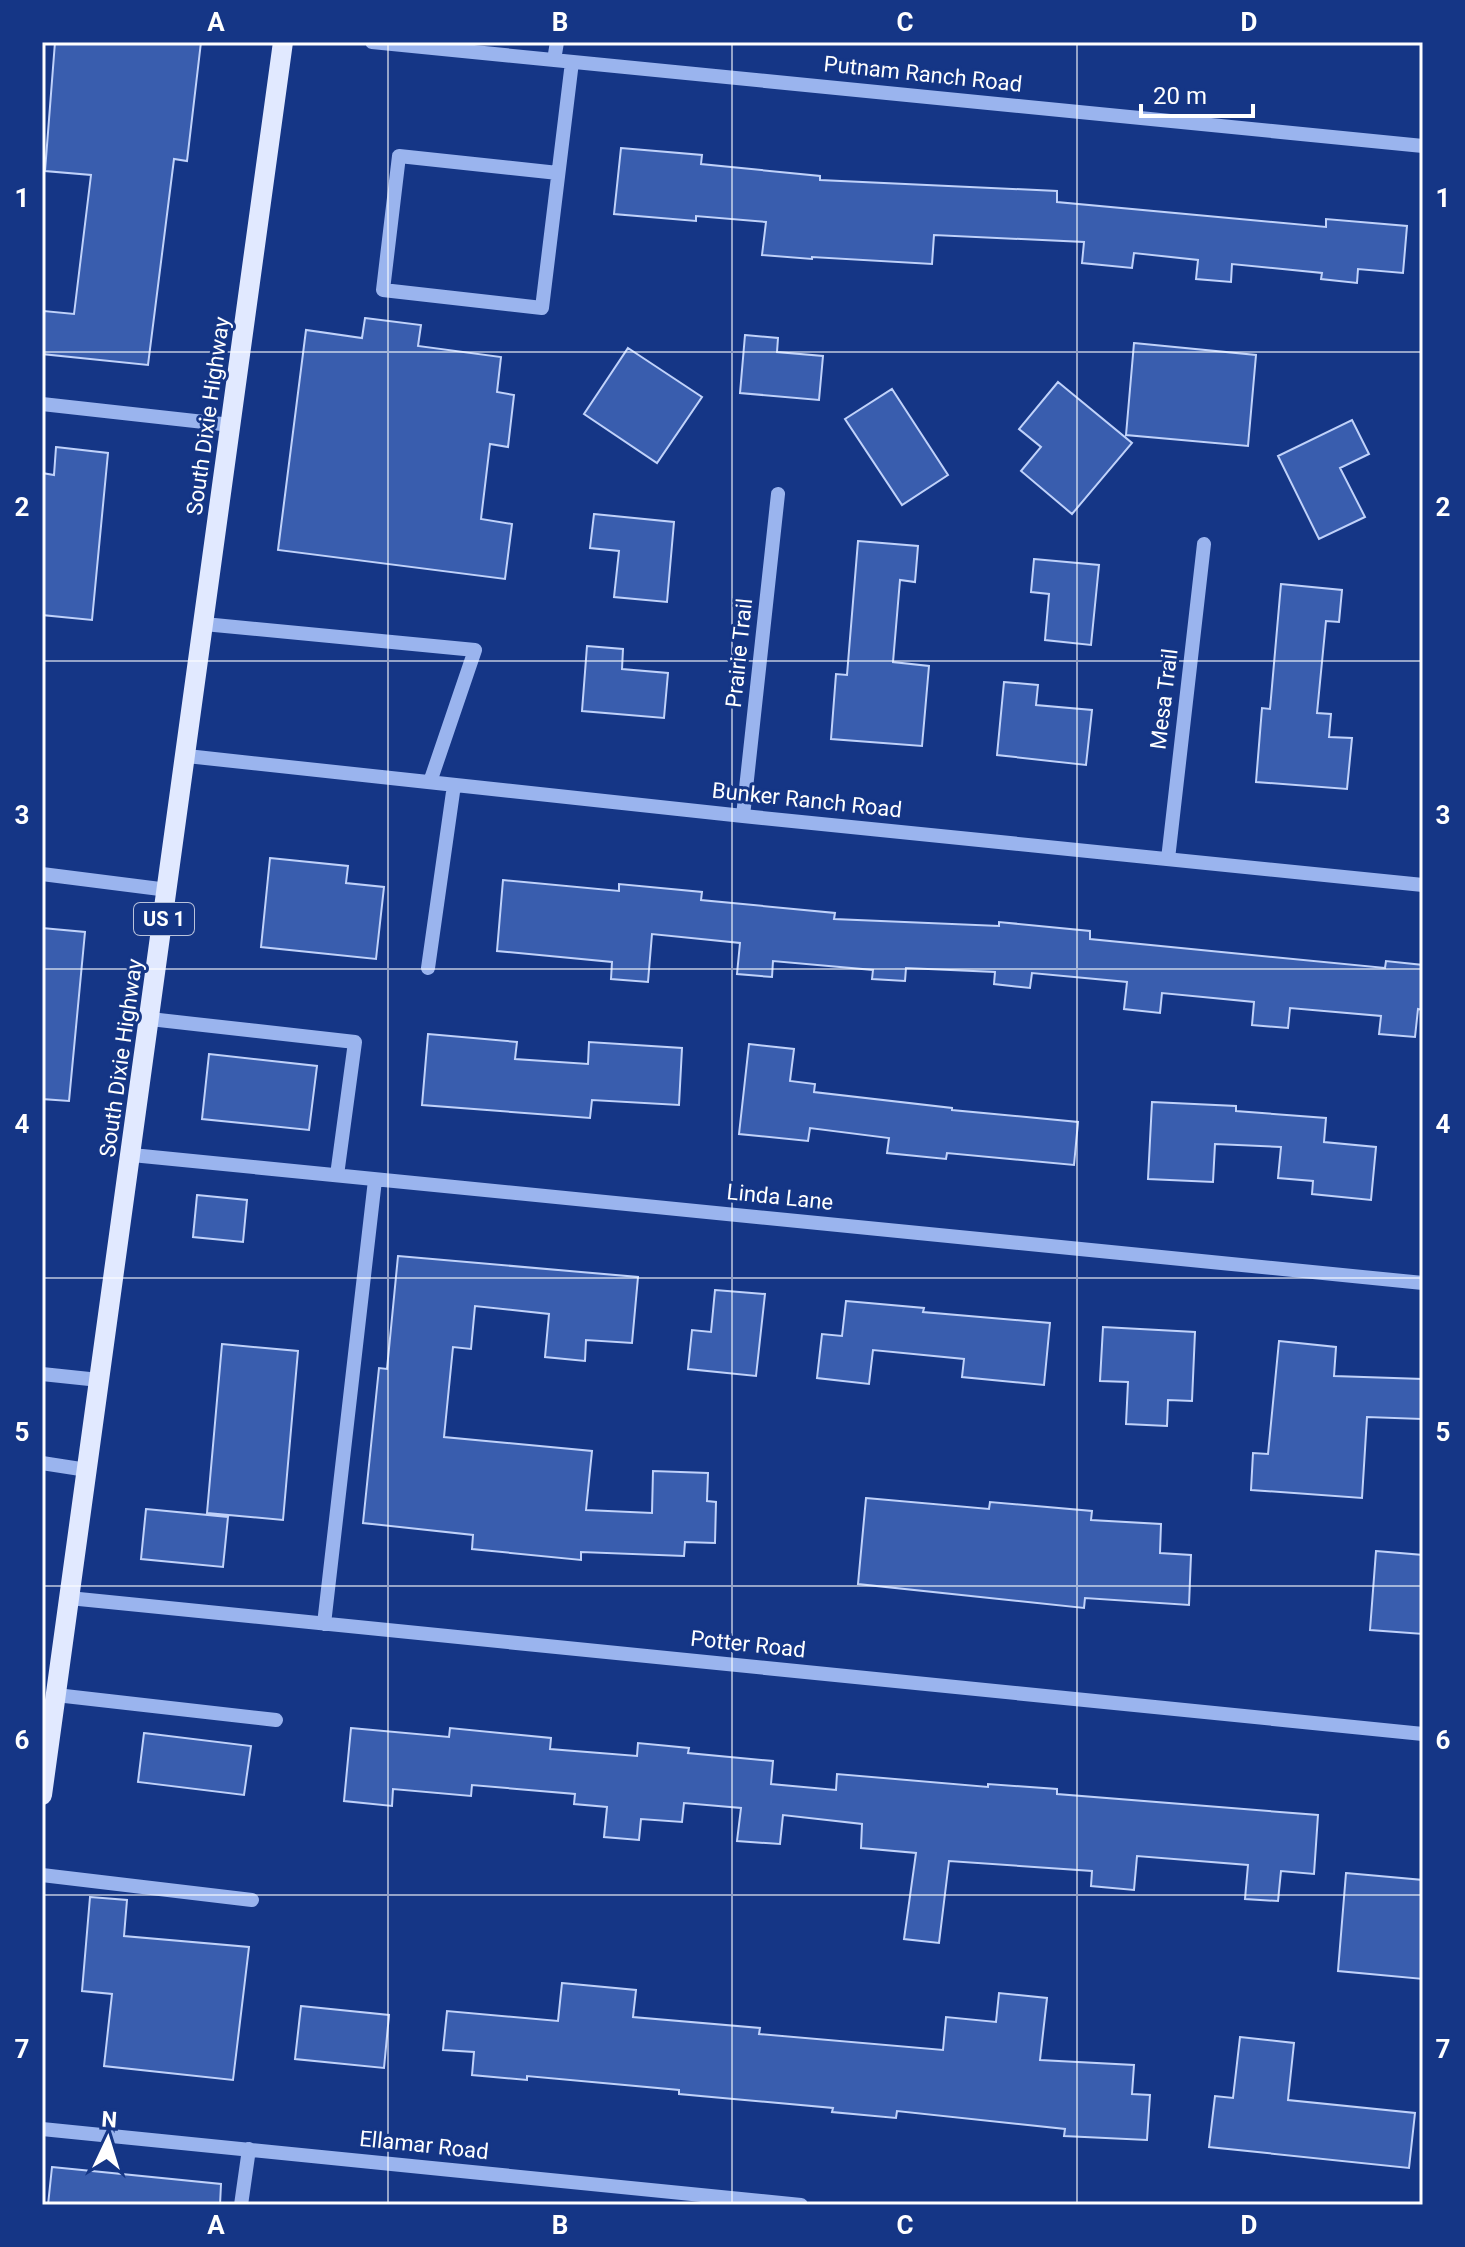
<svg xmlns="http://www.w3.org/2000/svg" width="1465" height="2247" font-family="Roboto,sans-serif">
<rect width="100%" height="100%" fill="#153686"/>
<!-- building -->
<path fill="#395dae" stroke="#c0d2fa" stroke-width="2" d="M 55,42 L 201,42 L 187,161 L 174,159 L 148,365 L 42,354 L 44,311 L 74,314 L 91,175 L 45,171 Z
M 621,148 L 702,155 L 701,164 L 820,176 L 820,180 L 1057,191 L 1057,202 L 1326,227 L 1326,219 L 1407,226 L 1403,273 L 1358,269 L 1357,283 L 1321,279 L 1322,273 L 1232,264 L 1231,282 L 1196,279 L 1198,260 L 1134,253 L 1132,268 L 1082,263 L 1084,242 L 934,235 L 932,264 L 812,257 L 812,259 L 762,255 L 766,222 L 696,216 L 696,221 L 614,214 Z
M 365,318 L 421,325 L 418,346 L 501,357 L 497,392 L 514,395 L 508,447 L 490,444 L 481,519 L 512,524 L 505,579 L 278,550 L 306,330 L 362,338 Z
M 745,335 L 778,338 L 777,352 L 823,356 L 819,400 L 740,393 Z
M 1134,343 L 1256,355 L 1248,446 L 1126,435 Z
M 628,348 L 702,397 L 657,463 L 584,414 Z
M 1058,382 L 1132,443 L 1072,514 L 1021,471 L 1041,447 L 1019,429 Z
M 892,389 L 948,475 L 902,505 L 845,419 Z
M 1352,420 L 1369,454 L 1340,468 L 1365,517 L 1319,539 L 1278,456 Z
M 56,447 L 108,453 L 92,620 L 42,615 L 42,473 L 54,475 Z
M 594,514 L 674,522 L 667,602 L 614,597 L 619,551 L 590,548 Z
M 858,541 L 918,546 L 915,582 L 900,580 L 893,662 L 929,666 L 922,746 L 831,739 L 836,674 L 847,675 Z
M 1034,559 L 1099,565 L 1091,645 L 1045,640 L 1049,594 L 1031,592 Z
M 1281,584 L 1342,590 L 1339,622 L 1326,621 L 1317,713 L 1331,714 L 1329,737 L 1352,738 L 1347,789 L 1256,782 L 1262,708 L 1270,709 Z
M 587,646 L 623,649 L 622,669 L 668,673 L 664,718 L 582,711 Z
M 1004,682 L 1038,685 L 1036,705 L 1092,710 L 1086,765 L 997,755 Z
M 270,858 L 348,866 L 346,883 L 384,887 L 376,959 L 261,947 Z
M 503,880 L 619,891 L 619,884 L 702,892 L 701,900 L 835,913 L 834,919 L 999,926 L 999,922 L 1090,931 L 1090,939 L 1385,968 L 1386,961 L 1423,965 L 1423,1010 L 1418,1009 L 1415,1037 L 1379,1034 L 1381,1016 L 1290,1008 L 1288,1028 L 1252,1025 L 1254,1002 L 1162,993 L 1160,1013 L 1124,1009 L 1127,982 L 1032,973 L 1030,988 L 994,984 L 995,972 L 906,968 L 905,981 L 872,979 L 873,970 L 773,961 L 772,977 L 737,974 L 740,943 L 652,934 L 648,982 L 611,979 L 612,962 L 497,951 Z
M 42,928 L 85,932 L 69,1101 L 42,1099 Z
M 428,1034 L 517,1042 L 515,1059 L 588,1064 L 589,1042 L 682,1048 L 679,1105 L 592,1100 L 590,1118 L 422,1105 Z
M 749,1044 L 794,1049 L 790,1081 L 815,1084 L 814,1092 L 952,1108 L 952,1110 L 1078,1122 L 1074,1165 L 947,1153 L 946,1159 L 887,1153 L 889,1138 L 810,1128 L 808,1141 L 739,1134 Z
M 209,1054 L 317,1066 L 309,1130 L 202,1119 Z
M 1152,1102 L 1236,1106 L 1236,1111 L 1326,1118 L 1324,1142 L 1376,1147 L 1371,1200 L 1312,1194 L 1313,1181 L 1278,1178 L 1281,1147 L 1215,1144 L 1213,1182 L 1148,1179 Z
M 197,1195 L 247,1200 L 243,1242 L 193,1237 Z
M 398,1256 L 638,1277 L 632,1343 L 586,1340 L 585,1361 L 545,1357 L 549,1314 L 475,1306 L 471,1349 L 453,1347 L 444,1437 L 592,1451 L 586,1510 L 652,1513 L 653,1471 L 708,1473 L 707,1501 L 716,1502 L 715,1543 L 685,1542 L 684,1556 L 581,1552 L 581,1560 L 472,1549 L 473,1535 L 363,1523 L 379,1368 L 387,1369 Z
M 715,1290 L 765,1294 L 756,1376 L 688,1369 L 692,1330 L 711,1332 Z
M 846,1301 L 924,1308 L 923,1312 L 1050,1323 L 1044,1385 L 962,1377 L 964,1359 L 873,1350 L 869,1384 L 817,1378 L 822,1334 L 842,1336 Z
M 1103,1327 L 1195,1332 L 1192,1401 L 1168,1400 L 1167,1426 L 1126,1424 L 1128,1382 L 1100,1381 Z
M 1279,1341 L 1336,1347 L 1334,1376 L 1423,1379 L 1422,1419 L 1367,1417 L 1362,1498 L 1251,1490 L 1253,1453 L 1268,1454 Z
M 222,1344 L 298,1351 L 283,1520 L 207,1513 Z
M 866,1498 L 989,1509 L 990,1502 L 1092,1511 L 1091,1520 L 1161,1524 L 1160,1553 L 1191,1555 L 1189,1605 L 1085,1598 L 1084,1608 L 858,1584 Z
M 146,1509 L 228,1517 L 223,1567 L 141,1559 Z
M 1376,1551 L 1423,1555 L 1423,1634 L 1370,1630 Z
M 351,1728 L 449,1737 L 450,1728 L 551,1738 L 550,1749 L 637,1756 L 638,1743 L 689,1748 L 688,1753 L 773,1761 L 771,1784 L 836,1790 L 837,1774 L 988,1787 L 988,1784 L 1057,1789 L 1057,1794 L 1318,1815 L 1314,1874 L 1281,1871 L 1278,1901 L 1245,1899 L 1248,1865 L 1137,1856 L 1134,1890 L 1091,1886 L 1092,1871 L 949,1861 L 939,1943 L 904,1939 L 916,1853 L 861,1848 L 862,1824 L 783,1815 L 780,1844 L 737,1841 L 741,1808 L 684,1803 L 682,1822 L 641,1819 L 639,1840 L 604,1837 L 607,1807 L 574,1804 L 575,1794 L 472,1785 L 471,1796 L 393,1789 L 392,1806 L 344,1801 Z
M 144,1733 L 251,1746 L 244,1795 L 138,1782 Z
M 1346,1873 L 1423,1880 L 1423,1979 L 1338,1971 Z
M 90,1897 L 127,1900 L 124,1936 L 249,1947 L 233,2080 L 104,2066 L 112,1994 L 82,1991 Z
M 562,1983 L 636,1990 L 633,2017 L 760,2028 L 759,2034 L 943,2050 L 946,2017 L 996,2022 L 999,1993 L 1047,1998 L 1040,2060 L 1134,2065 L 1132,2094 L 1150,2095 L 1147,2140 L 1064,2136 L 1065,2129 L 897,2111 L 896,2118 L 832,2112 L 833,2108 L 679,2094 L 679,2090 L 527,2076 L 527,2080 L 472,2075 L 474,2052 L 443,2050 L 447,2011 L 558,2021 Z
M 301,2006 L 389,2015 L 384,2068 L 295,2059 Z
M 1240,2037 L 1294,2043 L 1288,2100 L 1415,2113 L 1409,2168 L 1209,2147 L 1215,2096 L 1233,2098 Z
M 52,2167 L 221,2184 L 220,2205 L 48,2205 Z"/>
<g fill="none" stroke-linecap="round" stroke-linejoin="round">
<!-- minor -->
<path stroke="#9ab4ee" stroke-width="14" d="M 372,42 L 1423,146
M 554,60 L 557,42
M 558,173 L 399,156 L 383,290 L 542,308 L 572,62
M 42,404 L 231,425
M 204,624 L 475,650 L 430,782
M 187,756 L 743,816 L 1423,885
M 743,816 L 778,494
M 1168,859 L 1204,544
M 42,874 L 168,890
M 428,968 L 454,785
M 150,1019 L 355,1042 L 337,1175
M 132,1155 L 1423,1283
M 42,1374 L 99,1380
M 42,1463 L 87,1470
M 69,1598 L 1423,1734
M 324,1624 L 375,1180
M 56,1695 L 276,1720
M 42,1875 L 252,1900
M 42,2129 L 801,2205
M 241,2205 L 249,2149"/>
<!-- major -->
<path stroke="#e1e9ff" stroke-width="20" d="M 42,1795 L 283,42"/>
</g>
<!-- grid -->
<path fill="none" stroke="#fff" stroke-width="2" stroke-opacity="0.55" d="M 388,42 L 388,2205M 732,42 L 732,2205M 1077,42 L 1077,2205M 42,352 L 1423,352M 42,661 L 1423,661M 42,969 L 1423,969M 42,1278 L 1423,1278M 42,1586 L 1423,1586M 42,1895 L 1423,1895"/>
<g text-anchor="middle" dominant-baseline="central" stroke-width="6" stroke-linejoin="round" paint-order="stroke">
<!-- shield labels -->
<rect fill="#153686" stroke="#b9c3db" stroke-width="2" x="134" y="903" width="60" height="32" rx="6"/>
<g font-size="20" font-weight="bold" fill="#fff">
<text x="164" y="919">US 1</text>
</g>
<!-- street labels -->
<g font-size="22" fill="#fff" stroke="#153686">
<text transform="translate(923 74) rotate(6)">Putnam Ranch Road</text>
<text transform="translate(208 416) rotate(-82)">South Dixie Highway</text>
<text transform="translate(739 653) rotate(-84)">Prairie Trail</text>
<text transform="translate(1164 699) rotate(-83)">Mesa Trail</text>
<text transform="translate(807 800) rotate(6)">Bunker Ranch Road</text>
<text transform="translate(121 1058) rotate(-82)">South Dixie Highway</text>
<text transform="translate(780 1197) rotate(6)">Linda Lane</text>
<text transform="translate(748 1644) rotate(6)">Potter Road</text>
<text transform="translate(424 2145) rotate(6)">Ellamar Road</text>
</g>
</g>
<!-- border -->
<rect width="1465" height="2247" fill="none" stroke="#153686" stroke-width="88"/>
<!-- north arrow -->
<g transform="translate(108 2139) rotate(4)" stroke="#153686" stroke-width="6" paint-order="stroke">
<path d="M0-6L14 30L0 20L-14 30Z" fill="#ffffff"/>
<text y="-12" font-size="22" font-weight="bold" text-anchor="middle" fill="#ffffff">N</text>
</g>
<!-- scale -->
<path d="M1141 104v12h112v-12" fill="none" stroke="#ffffff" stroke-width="4"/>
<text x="1153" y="104" font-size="24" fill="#ffffff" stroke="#153686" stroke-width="6" paint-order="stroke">20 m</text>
<rect x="44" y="44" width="1377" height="2159" fill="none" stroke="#fff" stroke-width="3"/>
<g font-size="26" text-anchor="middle" font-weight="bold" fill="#fff">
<text x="216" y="31">A</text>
<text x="560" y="31">B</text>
<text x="905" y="31">C</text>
<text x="1249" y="31">D</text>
<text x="22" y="207">1</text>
<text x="1443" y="207">1</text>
<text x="22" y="516">2</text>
<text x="1443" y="516">2</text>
<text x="22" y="824">3</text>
<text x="1443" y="824">3</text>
<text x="22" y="1133">4</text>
<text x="1443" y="1133">4</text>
<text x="22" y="1441">5</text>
<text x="1443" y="1441">5</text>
<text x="22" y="1749">6</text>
<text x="1443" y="1749">6</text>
<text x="22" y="2058">7</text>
<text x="1443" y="2058">7</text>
<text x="216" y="2234">A</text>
<text x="560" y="2234">B</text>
<text x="905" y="2234">C</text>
<text x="1249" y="2234">D</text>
</g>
</svg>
